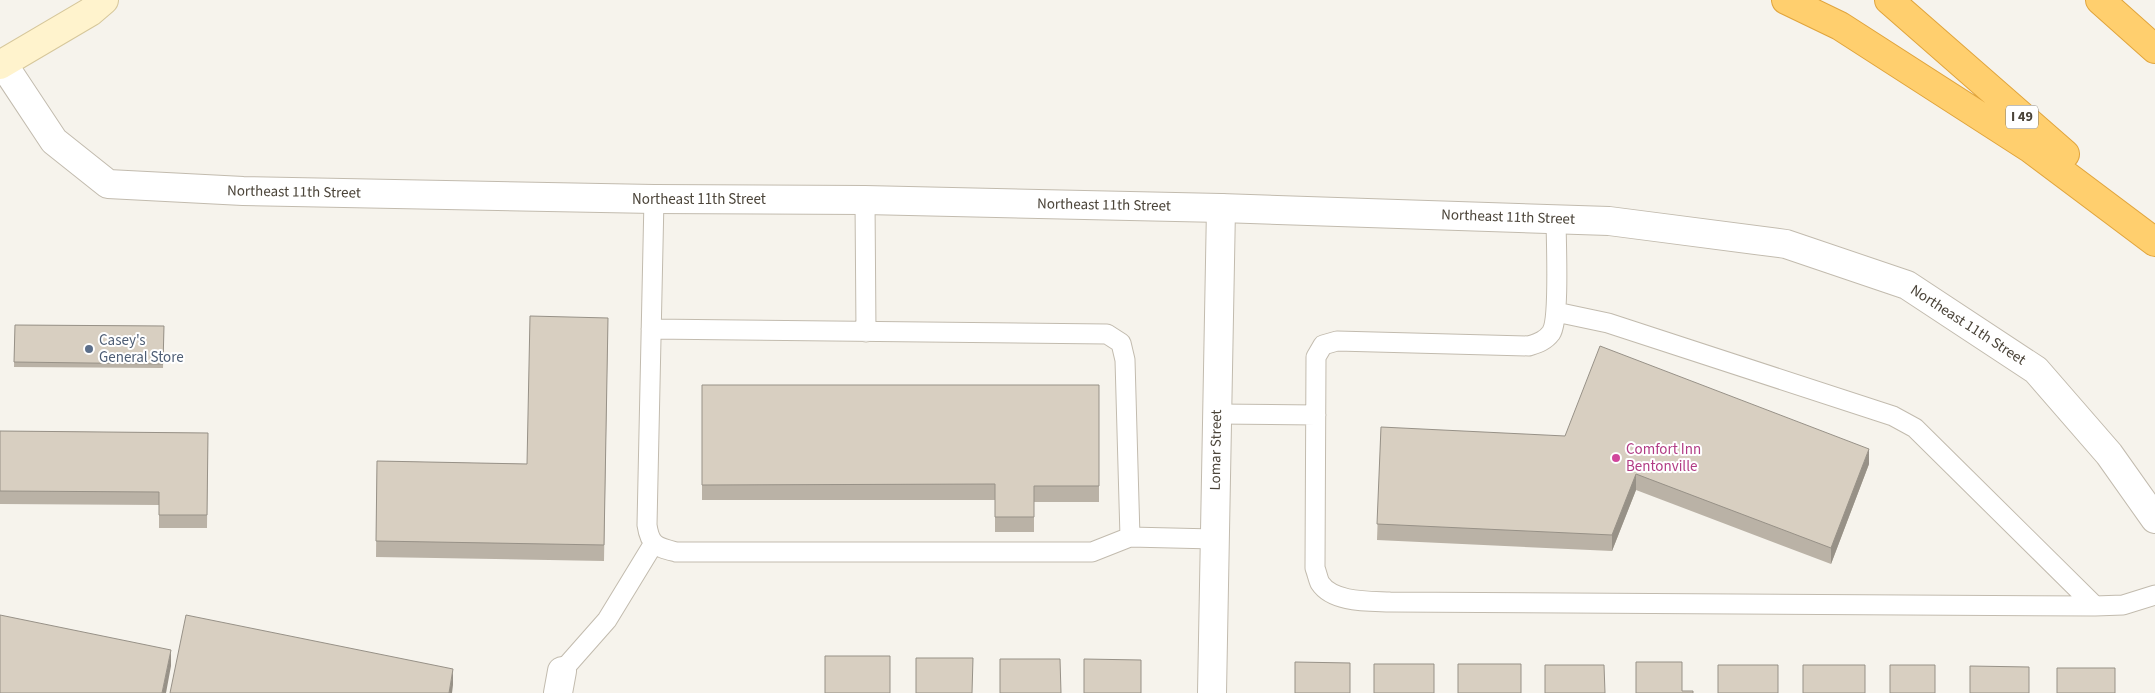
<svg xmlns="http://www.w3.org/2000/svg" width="2155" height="693" font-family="'Source Sans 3',sans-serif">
<rect width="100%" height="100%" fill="#f6f3ec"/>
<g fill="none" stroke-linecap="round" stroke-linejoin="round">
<defs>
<path id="service" d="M 654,199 L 647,525 C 650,546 657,547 676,552 L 1092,552 L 1130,537 L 1214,539
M 865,200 L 866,332
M 1556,219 C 1556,239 1560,320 1551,333 C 1545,341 1538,343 1529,346 L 1337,341 L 1323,345 L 1316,357 L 1315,568 C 1317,573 1318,579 1320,583 C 1333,603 1370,601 1390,602 L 2095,606 L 2123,605 L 2155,595
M 1556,312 L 1608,323 L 1893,416 L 1915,428 L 2095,606
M 651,329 L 1107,334 L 1121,343 L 1125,360 L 1130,537
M 1217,414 L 1316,415
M 562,671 L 607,620 L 654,543"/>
<path id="minor" d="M 558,693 L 562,671
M 1212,693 L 1221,208"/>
<path id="tertiary" d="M 3,64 L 54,141 L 108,184 L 243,191 L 654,199 L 865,200 L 1221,208 L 1609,221 L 1786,244 L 1907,285 L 2036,370 L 2109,454 L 2155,519"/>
<path id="secondary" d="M 0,65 L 90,12 L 104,0"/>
<path id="motorway" d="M 1786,0 L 1840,26 L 2031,149 L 2155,242
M 1889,0 L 2065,154
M 2100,0 L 2155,49"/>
</defs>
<!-- service casing -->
<use href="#service" stroke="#c2bbae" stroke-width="21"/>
<!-- minor casing -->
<use href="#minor" stroke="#c2bbae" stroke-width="30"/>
<!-- tertiary casing -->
<use href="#tertiary" stroke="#c2bbae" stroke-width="30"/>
<!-- secondary casing -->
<use href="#secondary" stroke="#d6c79b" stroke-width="30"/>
<!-- motorway casing -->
<use href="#motorway" stroke="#e0a43c" stroke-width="30"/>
<!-- service -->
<use href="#service" stroke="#fff" stroke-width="19"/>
<!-- minor -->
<use href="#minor" stroke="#fff" stroke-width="28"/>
<!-- tertiary -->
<use href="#tertiary" stroke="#fff" stroke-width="28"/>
<!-- secondary -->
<use href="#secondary" stroke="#fff3cd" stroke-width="28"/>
<!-- motorway -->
<use href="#motorway" stroke="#ffcf6e" stroke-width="28"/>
</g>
<!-- wall -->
<path fill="#bab2a6" d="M 608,318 L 604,561 L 376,557 L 377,461 L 527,464 Z
M 15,325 L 164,326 L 163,368 L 14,367 Z
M 702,385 L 1099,385 L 1099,502 L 1034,502 L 1034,532 L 995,532 L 995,500 L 702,500 Z
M 1381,427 L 1869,464 L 1831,564 L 1636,490 L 1612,551 L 1377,540 Z
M 0,431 L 208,433 L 207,528 L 159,528 L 159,505 L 0,504 Z"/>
<!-- shaded-wall -->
<path fill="#979187" d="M 1869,449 L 1869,464 L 1831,564 L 1831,548 Z
M 1636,474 L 1636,490 L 1612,551 L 1612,535 Z
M 171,650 L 171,666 L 166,693 L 162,693 Z
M 453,669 L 453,685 L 452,693 L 449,693 Z"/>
<!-- building -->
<path fill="#d8cfc1" stroke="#979187" d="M 530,316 L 608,318 L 604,545 L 376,541 L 377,461 L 527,464 Z
M 15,325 L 164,326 L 163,364 L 14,362 Z
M 1600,346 L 1869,449 L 1831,548 L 1636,474 L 1612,535 L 1377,524 L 1381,427 L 1565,436 Z
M 702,385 L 1099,385 L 1099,486 L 1034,486 L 1034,517 L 995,517 L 995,484 L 702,485 Z
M 0,431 L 208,433 L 207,515 L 159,515 L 159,492 L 0,491 Z
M 0,615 L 171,650 L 162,693 L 0,693 Z
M 186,615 L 453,669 L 449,693 L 170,693 Z
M 825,656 L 890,656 L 890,693 L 825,693 Z
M 916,658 L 973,658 L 972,693 L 916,693 Z
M 1000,659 L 1060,659 L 1061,693 L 1000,693 Z
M 1084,659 L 1141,660 L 1141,693 L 1084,693 Z
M 1295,662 L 1350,663 L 1350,693 L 1295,693 Z
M 1636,662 L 1682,662 L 1682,691 L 1693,691 L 1693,693 L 1636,693 Z
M 1374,664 L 1434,664 L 1434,693 L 1374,693 Z
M 1458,664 L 1521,664 L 1521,693 L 1458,693 Z
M 1545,665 L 1604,665 L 1605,693 L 1545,693 Z
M 1718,665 L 1778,665 L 1778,693 L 1718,693 Z
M 1803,665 L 1865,665 L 1865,693 L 1803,693 Z
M 1890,665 L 1935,665 L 1935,693 L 1890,693 Z
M 1970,666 L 2029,667 L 2029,693 L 1970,693 Z
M 2057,668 L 2115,668 L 2115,693 L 2057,693 Z"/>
<!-- markers -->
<circle fill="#5c6f8a" stroke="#fff" stroke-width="2" cx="89" cy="349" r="5"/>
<circle fill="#d1479c" stroke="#fff" stroke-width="2" cx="1616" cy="458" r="5"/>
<g text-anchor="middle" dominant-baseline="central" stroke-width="4" stroke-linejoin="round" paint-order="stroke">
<!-- shield labels -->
<rect fill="#fff" stroke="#817c74" stroke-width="1" x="2006" y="105.5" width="32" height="23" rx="4"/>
<g font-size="14" font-weight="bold" fill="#4b4439">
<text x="2022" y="117">I 49</text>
</g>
<!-- street labels -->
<g font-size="15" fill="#4b4439" stroke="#fff">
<text transform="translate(294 192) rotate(1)">Northeast 11th Street</text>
<text x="699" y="199">Northeast 11th Street</text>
<text transform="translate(1104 205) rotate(1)">Northeast 11th Street</text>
<text transform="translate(1508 217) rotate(2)">Northeast 11th Street</text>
<text transform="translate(1968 325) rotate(33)">Northeast 11th Street</text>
<text transform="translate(1216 450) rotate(-89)">Lomar Street</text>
</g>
<!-- service labels -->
<g font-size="15" fill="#4e5e75" stroke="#fff" text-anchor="start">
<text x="99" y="340">Casey's<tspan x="99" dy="17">General Store</tspan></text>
</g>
<!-- hotel labels -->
<g font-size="15" fill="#b23c85" stroke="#fff" text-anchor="start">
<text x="1626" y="449">Comfort Inn<tspan x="1626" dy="17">Bentonville</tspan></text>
</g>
</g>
</svg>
